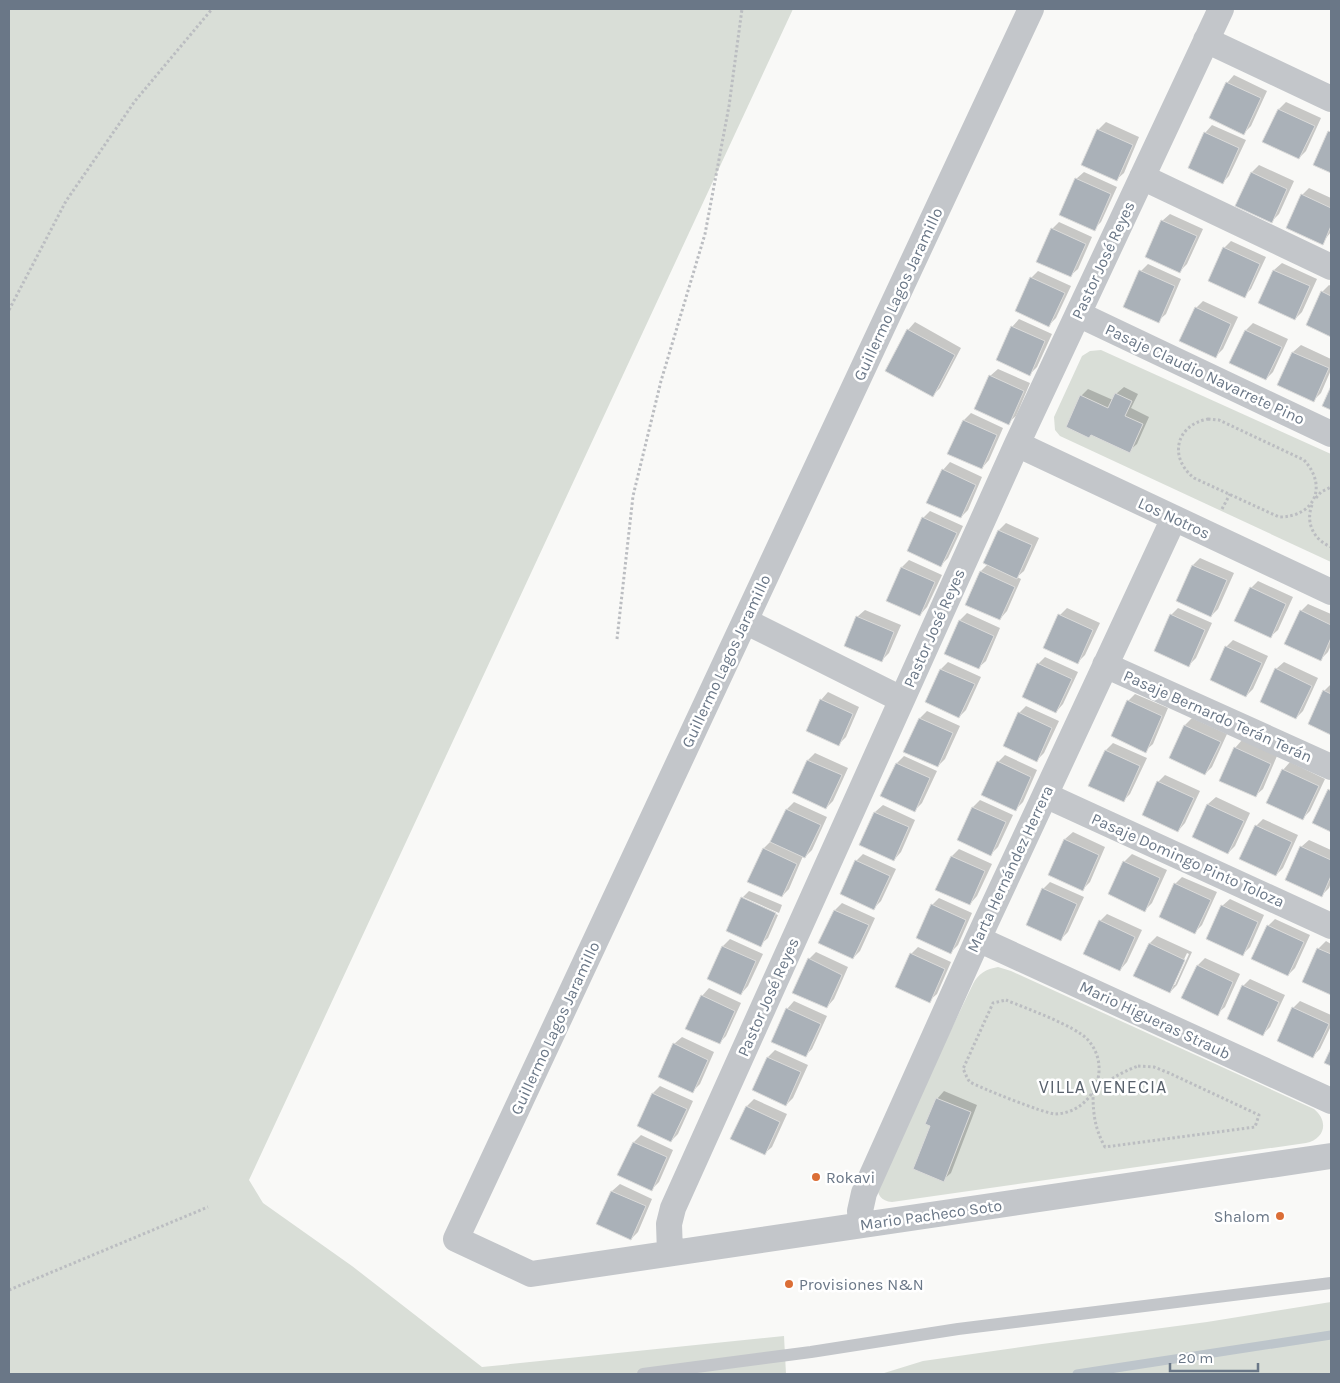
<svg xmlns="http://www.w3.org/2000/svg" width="1340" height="1383" font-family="Karla,sans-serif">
<rect width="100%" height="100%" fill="#f9f9f7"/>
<!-- green -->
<path fill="#d9ded7" d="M 9,9 L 793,9 L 249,1180 L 263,1203 L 352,1266 L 482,1367 L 784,1336 L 786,1374 L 9,1374 Z
M 1101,350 L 1331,454 L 1331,562 L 1060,436 L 1055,430 L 1054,417 L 1082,356 L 1090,351 Z
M 998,967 L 1011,971 L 1314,1109 C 1329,1121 1325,1139 1306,1143 L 892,1202 C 881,1201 877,1195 877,1184 L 973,984 C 978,974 986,969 998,967 Z
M 1331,1302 L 1331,1374 L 881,1374 L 923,1361 L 1042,1344 L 1207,1322 Z"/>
<!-- shadow -->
<path fill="#0003" fill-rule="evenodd" d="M 1234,75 L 1267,91 L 1251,126 L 1244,133 L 1227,83 Z
M 1286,102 L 1321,118 L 1306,151 L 1299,158 L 1264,142 L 1279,109 Z
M 1106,122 L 1139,137 L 1124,173 L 1116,180 L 1083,165 L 1098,130 Z
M 1212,125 L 1246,140 L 1229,176 L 1222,183 L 1205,133 Z
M 1331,129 L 1331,172 L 1314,164 Z
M 1259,165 L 1294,181 L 1279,214 L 1272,221 L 1252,172 Z
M 1084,172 L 1117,187 L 1101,222 L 1094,229 L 1076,179 Z
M 1309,188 L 1331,198 L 1331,232 L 1322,243 L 1302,195 Z
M 1170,214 L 1203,229 L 1187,264 L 1180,271 L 1162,221 Z
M 1059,222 L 1092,237 L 1078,269 L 1070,276 L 1052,229 Z
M 1231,241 L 1266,257 L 1251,289 L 1244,296 L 1224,248 Z
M 1282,263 L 1317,279 L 1302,312 L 1295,319 L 1260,303 L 1274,270 Z
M 1148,264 L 1181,279 L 1166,314 L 1158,321 L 1141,271 Z
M 1038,271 L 1071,286 L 1056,318 L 1049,325 L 1031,278 Z
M 1329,285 L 1331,286 L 1331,336 L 1307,325 L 1322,292 Z
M 1203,301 L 1238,317 L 1223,349 L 1216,356 L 1196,308 Z
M 1019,319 L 1052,334 L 1037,367 L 1030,374 L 1012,327 Z
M 915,322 L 961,348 L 940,388 L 933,395 L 908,330 Z
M 1253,323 L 1288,339 L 1273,372 L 1266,379 L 1246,330 Z
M 1301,345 L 1331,359 L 1331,370 L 1321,393 L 1313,401 L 1278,385 L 1293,352 Z
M 998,369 L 1030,383 L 1016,416 L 1008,423 L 990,376 Z
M 1124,387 L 1138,394 L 1131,408 L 1149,417 L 1137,444 L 1129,451 L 1081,396 L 1088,389 L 1113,400 L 1116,394 Z
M 971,413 L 1003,428 L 989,460 L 982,468 L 964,420 Z
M 950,462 L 982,477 L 968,510 L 961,517 L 943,470 Z
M 930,511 L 963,526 L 948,558 L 941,565 L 923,518 Z
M 1006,523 L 1039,538 L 1024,571 L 1017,577 L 1021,579 L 1007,611 L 1000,619 L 967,604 L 981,571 L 988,564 L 984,562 L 999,530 Z
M 1200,558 L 1234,573 L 1218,609 L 1211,616 L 1193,565 Z
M 909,560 L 942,575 L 927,607 L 920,615 L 902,567 Z
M 1258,581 L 1293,597 L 1278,630 L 1270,637 L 1251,588 Z
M 1308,604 L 1331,614 L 1331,645 L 1328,652 L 1321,659 L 1301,611 Z
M 1067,608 L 1100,623 L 1085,655 L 1077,663 L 1060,615 Z
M 1178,608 L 1212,623 L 1196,658 L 1189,665 L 1171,615 Z
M 865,610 L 901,625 L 889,653 L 882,660 L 857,617 Z
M 967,613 L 1000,628 L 986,661 L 978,668 L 946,653 L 960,620 Z
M 1233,640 L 1268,656 L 1253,689 L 1246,696 L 1226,647 Z
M 1045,657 L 1078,672 L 1063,704 L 1056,712 L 1038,664 Z
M 948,662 L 981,677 L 966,710 L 959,717 L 926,702 L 941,669 Z
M 1284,662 L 1318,678 L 1303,711 L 1296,718 L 1276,669 Z
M 1331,684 L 1331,734 L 1309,724 L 1324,691 Z
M 828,692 L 859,707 L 846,737 L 838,745 L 821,700 Z
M 1135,694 L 1168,708 L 1153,744 L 1145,751 L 1128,701 Z
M 1026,706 L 1059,721 L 1044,753 L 1037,760 L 1019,713 Z
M 927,711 L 960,726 L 945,759 L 938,766 L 920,718 Z
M 1192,718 L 1227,734 L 1212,767 L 1205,774 L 1171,758 L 1185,725 Z
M 1242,740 L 1277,756 L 1263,789 L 1255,796 L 1221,780 L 1235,748 Z
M 1113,743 L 1147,758 L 1130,794 L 1123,801 L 1090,786 L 1106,750 Z
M 815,753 L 848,768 L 833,801 L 826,808 L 793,793 L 808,760 Z
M 1005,755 L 1037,770 L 1023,802 L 1016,809 L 998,762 Z
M 904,756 L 937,771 L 922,803 L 915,810 L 882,796 L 897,763 Z
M 1290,762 L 1325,779 L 1310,811 L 1303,818 L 1283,770 Z
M 1165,775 L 1200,791 L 1185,823 L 1178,831 L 1158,782 Z
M 1331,787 L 1331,831 L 1314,822 Z
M 1216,797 L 1250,813 L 1235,846 L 1228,853 L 1193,837 L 1208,804 Z
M 980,800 L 1013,815 L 998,847 L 991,854 L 958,840 L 973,807 Z
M 794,802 L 827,817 L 812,850 L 805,857 L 803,856 L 789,889 L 782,896 L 764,848 L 771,841 L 787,809 Z
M 883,805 L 915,820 L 901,852 L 894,860 L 861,845 L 875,812 Z
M 1263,819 L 1298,835 L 1283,868 L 1276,875 L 1256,826 Z
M 1073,832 L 1105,847 L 1090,882 L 1083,889 L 1049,875 L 1065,839 Z
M 1309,840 L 1331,850 L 1331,883 L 1329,888 L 1322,895 L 1301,847 Z
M 959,849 L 992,864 L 977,896 L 970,904 L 937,889 L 952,856 Z
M 863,854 L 896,869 L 881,901 L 874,908 L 856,861 Z
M 1132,854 L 1167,870 L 1152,903 L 1145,910 L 1110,894 L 1124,862 Z
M 1182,877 L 1217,892 L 1202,925 L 1195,932 L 1175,884 Z
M 1050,882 L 1084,897 L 1068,932 L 1061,939 L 1043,889 Z
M 749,891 L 782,905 L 779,913 L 743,897 L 743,900 L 778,915 L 768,938 L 760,945 L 742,898 Z
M 939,898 L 972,913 L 958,945 L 951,952 L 932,905 Z
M 1230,899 L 1264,915 L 1250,947 L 1243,954 L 1222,906 Z
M 842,903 L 875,918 L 860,951 L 853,958 L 820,943 L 835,910 Z
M 1107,914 L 1142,930 L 1127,962 L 1120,970 L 1100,921 Z
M 1275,919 L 1310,935 L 1295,968 L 1288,975 L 1268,926 Z
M 1157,936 L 1192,952 L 1177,985 L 1170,992 L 1135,976 L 1150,943 ZM 1187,953 L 1189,954 L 1175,985 L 1172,985 Z
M 730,939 L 763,954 L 748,986 L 741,994 L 708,979 L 723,946 Z
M 1326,941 L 1331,944 L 1331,994 L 1303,981 L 1318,949 Z
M 918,947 L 951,962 L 937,994 L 929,1001 L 911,954 Z
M 816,952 L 848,967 L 834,999 L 827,1007 L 809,959 Z
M 1205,958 L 1240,974 L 1225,1007 L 1217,1014 L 1198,965 Z
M 1250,979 L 1285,995 L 1270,1027 L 1263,1034 L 1243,986 Z
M 709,988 L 741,1003 L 726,1036 L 719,1043 L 702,996 Z
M 794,1001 L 827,1016 L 812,1049 L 805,1056 L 787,1009 Z
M 1300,1001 L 1331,1015 L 1331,1026 L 1320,1049 L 1313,1056 L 1293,1008 Z
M 682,1037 L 714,1052 L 700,1084 L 692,1092 L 674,1044 Z
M 775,1050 L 808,1065 L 793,1098 L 786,1105 L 753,1090 L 768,1057 Z
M 660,1086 L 693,1101 L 678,1134 L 671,1141 L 638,1126 L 653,1093 Z
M 944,1091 L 977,1105 L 951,1173 L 943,1180 L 932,1125 L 937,1099 Z
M 754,1099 L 787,1114 L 772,1147 L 764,1154 L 747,1106 Z
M 641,1135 L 673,1150 L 659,1182 L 652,1189 L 634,1142 Z
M 620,1184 L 652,1199 L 638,1232 L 631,1239 L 598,1224 L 612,1191 Z"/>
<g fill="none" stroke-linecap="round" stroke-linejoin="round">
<!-- stream -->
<path stroke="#bdc5cb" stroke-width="9" d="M 1077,1374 L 1331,1335"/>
</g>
<!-- building -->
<path fill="#aab1b8" stroke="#dbdbda" d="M 1226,82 L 1261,98 L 1244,135 L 1209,118 Z
M 1278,109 L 1315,126 L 1299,159 L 1262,142 Z
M 1097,129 L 1133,145 L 1117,181 L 1081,165 Z
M 1328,131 L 1331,132 L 1331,173 L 1313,165 Z
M 1204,132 L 1239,148 L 1223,184 L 1188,168 Z
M 1251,172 L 1287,189 L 1272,223 L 1235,206 Z
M 1075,178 L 1111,194 L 1095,231 L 1059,215 Z
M 1301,194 L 1331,208 L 1331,226 L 1323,245 L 1286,228 Z
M 1161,220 L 1197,236 L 1180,273 L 1145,257 Z
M 1051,228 L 1086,244 L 1071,277 L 1036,262 Z
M 1223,247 L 1260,264 L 1245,298 L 1208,281 Z
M 1139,270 L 1175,286 L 1159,323 L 1123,307 Z
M 1273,270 L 1310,286 L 1295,320 L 1258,303 Z
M 1030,277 L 1065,293 L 1049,327 L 1015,311 Z
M 1321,291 L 1331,296 L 1331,337 L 1306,325 Z
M 1195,307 L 1231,324 L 1216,358 L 1179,341 Z
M 1011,326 L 1045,341 L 1030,376 L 996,360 Z
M 907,329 L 955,355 L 933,397 L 885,371 Z
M 1245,330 L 1282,347 L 1266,380 L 1229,363 Z
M 1292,352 L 1329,368 L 1314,402 L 1277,385 Z
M 989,375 L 1024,391 L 1009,425 L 974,409 Z
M 1331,386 L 1331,410 L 1322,406 Z
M 1115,393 L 1132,401 L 1125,416 L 1143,424 L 1130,453 L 1091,435 L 1089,438 L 1066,427 L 1080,395 L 1108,408 Z
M 963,420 L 997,435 L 982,469 L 947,454 Z
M 942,469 L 976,485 L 961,518 L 926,503 Z
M 922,517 L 957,533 L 941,567 L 907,551 Z
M 998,530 L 1032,545 L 1017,579 L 983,563 Z
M 1192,565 L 1227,580 L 1211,617 L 1176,601 Z
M 901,567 L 935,582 L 920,616 L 886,601 Z
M 980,571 L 1015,587 L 1000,620 L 965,605 Z
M 1250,587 L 1286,604 L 1271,638 L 1234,621 Z
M 1300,610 L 1331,625 L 1331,638 L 1321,661 L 1284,644 Z
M 1058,614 L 1093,630 L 1078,664 L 1043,648 Z
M 1170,614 L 1205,630 L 1189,667 L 1154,651 Z
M 856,616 L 894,632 L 882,662 L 844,646 Z
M 959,620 L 994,636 L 979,669 L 944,654 Z
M 1225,646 L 1262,663 L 1246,697 L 1210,680 Z
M 1037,663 L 1072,679 L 1056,713 L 1022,697 Z
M 1275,668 L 1312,686 L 1296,719 L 1260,702 Z
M 940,669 L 975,684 L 959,718 L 925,702 Z
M 1323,690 L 1331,694 L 1331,735 L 1308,724 Z
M 820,699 L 853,714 L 839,746 L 806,731 Z
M 1127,700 L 1162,716 L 1146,753 L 1111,736 Z
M 1018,712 L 1052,728 L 1037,762 L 1003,746 Z
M 919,718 L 953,733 L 938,767 L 903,752 Z
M 1184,725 L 1221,742 L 1205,775 L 1169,758 Z
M 1234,747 L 1271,764 L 1256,797 L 1219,781 Z
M 1105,750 L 1140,766 L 1124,802 L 1088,786 Z
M 807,760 L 842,775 L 826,809 L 792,793 Z
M 997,761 L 1031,777 L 1016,811 L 981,795 Z
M 896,763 L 930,778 L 915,812 L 880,796 Z
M 1282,769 L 1319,786 L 1303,820 L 1266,803 Z
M 1157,781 L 1194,798 L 1178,832 L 1142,815 Z
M 1328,789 L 1331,791 L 1331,832 L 1312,823 Z
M 1207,804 L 1244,821 L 1228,854 L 1192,837 Z
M 972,807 L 1006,822 L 991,856 L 957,840 Z
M 786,809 L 821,825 L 805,858 L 770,842 Z
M 874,812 L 909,827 L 894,861 L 859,845 Z
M 1255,825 L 1292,842 L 1276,876 L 1239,859 Z
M 1064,839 L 1099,855 L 1083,891 L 1048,875 Z
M 1300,846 L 1331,860 L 1331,876 L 1322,897 L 1285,880 Z
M 763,848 L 797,864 L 782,897 L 747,882 Z
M 951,856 L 985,871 L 970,905 L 935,890 Z
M 855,860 L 890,876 L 874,910 L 840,894 Z
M 1123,861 L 1160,878 L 1145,912 L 1108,894 Z
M 1174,883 L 1211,900 L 1195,934 L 1159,917 Z
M 1042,888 L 1077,904 L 1061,941 L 1026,925 Z
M 741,897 L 776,913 L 761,947 L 726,931 Z
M 931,904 L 966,920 L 951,954 L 916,938 Z
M 1221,905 L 1258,922 L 1243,956 L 1206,939 Z
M 834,910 L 869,925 L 853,959 L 818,943 Z
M 1099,920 L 1135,937 L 1120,971 L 1083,954 Z
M 1267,925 L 1304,942 L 1288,976 L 1251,959 Z
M 1149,943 L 1185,960 L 1170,993 L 1133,976 Z
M 722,946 L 756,961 L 741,995 L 707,979 Z
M 1317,948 L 1331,954 L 1331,995 L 1302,982 Z
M 910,953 L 945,969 L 930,1003 L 895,987 Z
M 808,958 L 842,975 L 827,1008 L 792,993 Z
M 1197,965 L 1233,982 L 1218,1016 L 1181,998 Z
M 1242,985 L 1279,1002 L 1263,1036 L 1227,1019 Z
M 701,995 L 735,1011 L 720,1044 L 685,1029 Z
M 1292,1007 L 1329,1024 L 1313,1058 L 1277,1041 Z
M 786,1008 L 821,1024 L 806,1057 L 771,1042 Z
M 673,1043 L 708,1060 L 693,1093 L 658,1077 Z
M 1331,1048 L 1331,1066 L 1324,1063 Z
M 767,1057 L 801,1072 L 786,1106 L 752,1090 Z
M 652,1093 L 687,1109 L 671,1142 L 637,1126 Z
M 936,1098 L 971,1112 L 944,1182 L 913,1169 L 930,1126 L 925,1124 Z
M 746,1106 L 780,1122 L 765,1155 L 730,1139 Z
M 633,1142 L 667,1157 L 652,1191 L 617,1175 Z
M 611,1191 L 646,1206 L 631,1240 L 596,1224 Z"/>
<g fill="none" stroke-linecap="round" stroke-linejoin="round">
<!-- path -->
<path stroke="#bbbdc1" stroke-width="3" stroke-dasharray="2.5 2.5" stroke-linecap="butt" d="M 9,310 L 66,201 L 135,101 L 212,9
M 1208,419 L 1219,420 L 1304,460 C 1328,486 1315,517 1279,517 L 1194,478 C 1168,457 1176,425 1208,419 Z
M 1316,498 L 1321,492 L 1331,487
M 1312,505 C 1305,523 1314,540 1331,547
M 1222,509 L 1230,494
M 617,639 L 633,496 L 661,381 L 705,234 L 729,106 L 742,9
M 1006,1000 C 1025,1008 1076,1026 1088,1040 C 1113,1068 1093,1113 1055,1114 C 1046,1114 978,1087 970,1082 C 967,1079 965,1072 963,1069 L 993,1003 Z
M 1138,1066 L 1154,1067 L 1169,1073 L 1259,1115 L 1255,1127 L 1105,1147 C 1095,1129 1093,1114 1093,1094 C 1106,1081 1120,1073 1138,1066 Z
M 9,1290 L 208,1207"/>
<!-- lane -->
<path stroke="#c3c6ca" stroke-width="12" d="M 643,1374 L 811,1352 L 958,1329 L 1331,1283"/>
<!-- street -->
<path stroke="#c3c6ca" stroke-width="26" d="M 1031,9 L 456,1239 L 531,1274 L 1331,1156
M 1206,40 L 1331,99
M 1142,177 L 1331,267
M 1078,314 L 1331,434
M 1017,444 L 1331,592
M 745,621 L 901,699
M 1105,665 L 1331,767
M 1045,795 L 1331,926
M 978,939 L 1331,1101
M 861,1225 L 860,1211 L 864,1193 L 978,939 L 1174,518
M 670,1253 L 669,1224 L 673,1208 L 1017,444 L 1221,9"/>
</g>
<!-- markers -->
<g fill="#db6e36" stroke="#fff" stroke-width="2">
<circle cx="816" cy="1177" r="5"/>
<circle cx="1280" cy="1216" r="5"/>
<circle cx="789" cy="1284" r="5"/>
</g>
<g text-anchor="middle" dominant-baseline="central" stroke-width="5" stroke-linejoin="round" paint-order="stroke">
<!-- street labels -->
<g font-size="16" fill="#6a7787" stroke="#fff">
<text transform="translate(1103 260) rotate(-65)">Pastor José Reyes</text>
<text transform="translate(898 294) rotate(-65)">Guillermo Lagos Jaramillo</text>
<text transform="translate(1205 374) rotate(25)">Pasaje Claudio Navarrete Pino</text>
<text transform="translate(1174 518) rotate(25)">Los Notros</text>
<text transform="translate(934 628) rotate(-66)">Pastor José Reyes</text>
<text transform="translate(726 661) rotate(-65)">Guillermo Lagos Jaramillo</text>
<text transform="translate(1218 716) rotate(24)">Pasaje Bernardo Terán Terán</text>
<text transform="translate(1188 860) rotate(24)">Pasaje Domingo Pinto Toloza</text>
<text transform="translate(1010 869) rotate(-65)">Marta Hernández Herrera</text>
<text transform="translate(768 997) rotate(-66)">Pastor José Reyes</text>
<text transform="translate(1155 1020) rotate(25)">Mario Higueras Straub</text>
<text transform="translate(555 1028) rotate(-65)">Guillermo Lagos Jaramillo</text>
<text transform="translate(931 1215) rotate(-8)">Mario Pacheco Soto</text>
</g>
<!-- poi labels -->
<g font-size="16" fill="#6a7787" stroke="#fff" text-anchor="start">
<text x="826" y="1177">Rokavi</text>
<text x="1270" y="1216" text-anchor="end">Shalom</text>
<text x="799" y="1284">Provisiones N&amp;N</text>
</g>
<!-- neighbourhood labels -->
<g font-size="18" letter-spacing="1" fill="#58616c" stroke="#fff">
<text x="1103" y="1087">VILLA VENECIA</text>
</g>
</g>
<!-- border -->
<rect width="1340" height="1383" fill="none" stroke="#6a7787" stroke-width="20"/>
<!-- scale -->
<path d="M1170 1363v8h88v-8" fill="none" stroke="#6a7787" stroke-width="2.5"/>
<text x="1178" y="1363" font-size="15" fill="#6a7787" stroke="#ffffff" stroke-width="4" paint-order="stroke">20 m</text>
</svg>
